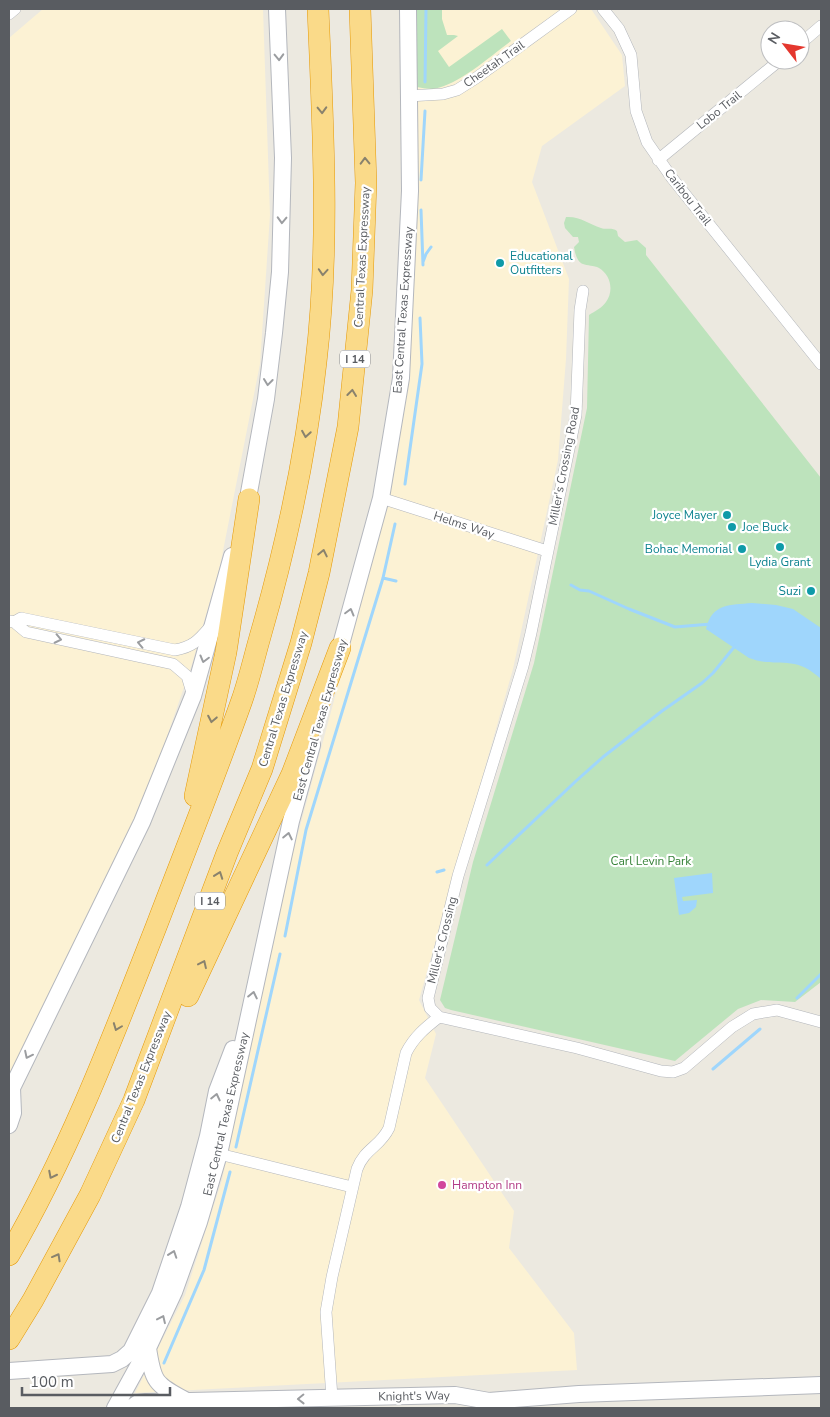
<svg xmlns="http://www.w3.org/2000/svg" width="830" height="1417" font-family="'Nunito Sans',sans-serif">
<rect width="100%" height="100%" fill="#ece9e0"/>
<!-- commercial -->
<path fill="#fcf2d4" d="M 43,9 L 263,9 L 270,215 L 260,364 L 220,566 L 192,664 L 142,809 L 9,1076 L 9,38 Z
M 416,9 L 591,9 L 622,55 L 625,86 L 542,146 L 532,182 L 569,279 L 566,359 L 558,460 L 513,669 L 419,1000 L 436,1034 L 425,1078 L 514,1211 L 509,1248 L 574,1333 L 577,1370 L 135,1393 L 185,1295 L 222,1180 L 286,878 L 392,486 L 412,333 Z"/>
<!-- green -->
<path fill="#bde3bc" d="M 417,9 L 442,9 L 442,19 L 447,35 L 454,35 L 458,36 L 438,51 L 449,67 L 502,29 L 511,41 C 489,57 459,85 433,89 C 428,89 422,88 417,87 Z
M 566,217 C 580,216 589,224 601,228 C 607,230 612,227 617,231 L 618,236 L 625,242 L 637,240 L 646,248 L 646,255 L 821,478 L 821,982 L 795,1002 L 761,1000 L 738,1009 L 675,1061 L 451,1010 L 445,1008 L 440,1000 L 473,862 L 534,663 L 587,408 L 589,315 C 595,311 602,308 606,302 C 614,291 611,275 599,268 C 594,265 587,266 583,264 C 577,262 575,253 574,247 L 579,242 L 578,237 L 573,237 L 565,228 L 564,223 Z"/>
<!-- water -->
<path fill="#9fd6fc" d="M 752,603 L 776,605 L 793,609 L 821,628 L 821,679 C 793,653 779,669 749,658 L 706,629 C 712,603 730,605 752,603 Z
M 712,873 L 713,893 L 682,897 L 683,901 L 697,900 L 696,907 L 689,913 L 679,915 L 674,878 Z"/>
<g fill="none" stroke-linecap="round" stroke-linejoin="round">
<!-- stream -->
<path stroke="#9fd6fc" stroke-width="3" d="M 425,82 L 426,9
M 421,180 L 425,111
M 421,210 L 423,265
M 423,262 L 426,254 L 431,247
M 405,484 L 422,364 L 420,318
M 383,578 L 396,581
M 571,585 L 580,590 L 589,591 L 629,609 L 675,627 L 711,624
M 487,865 L 576,781 L 603,757 L 662,711 L 702,683 L 713,673 L 735,646
M 437,872 L 444,870
M 285,936 L 306,830 L 383,578 L 395,524
M 797,998 L 821,974
M 713,1069 L 760,1029
M 236,1147 L 280,954
M 164,1363 L 204,1270 L 230,1172"/>
<defs>
<path id="street" d="M 603,9 L 619,29 L 631,55 L 636,111 L 647,142 L 672,178 L 821,364
M 9,14 L 15,9
M 800,44 L 821,26
M 408,96 L 443,94 L 457,90 L 476,78 L 571,9
M 658,160 L 780,60
M 583,291 L 580,310 L 576,415 L 531,633 L 523,666 L 458,876 L 428,998 L 430,1008 L 439,1017 L 577,1048 L 661,1071 L 673,1072 L 684,1068 L 732,1027 L 753,1014 L 777,1010 L 821,1022
M 381,498 L 547,551
M 9,621 L 14,622 L 26,632 L 173,664 L 187,676 L 193,696
M 14,622 L 21,618 L 175,650 C 192,647 198,641 209,628
M 219,1154 L 352,1187
M 332,1398 L 326,1312 L 332,1277 L 357,1169 C 365,1148 380,1147 389,1128 L 406,1053 C 414,1037 425,1028 439,1017"/>
<path id="secondary" d="M 246,509 L 266,399 L 274,333 L 280,272 L 283,158 L 277,9
M 337,659 L 381,498 L 401,378 L 410,191 L 408,9
M 9,1094 L 142,822 L 193,696 L 232,556
M 9,1125 L 13,1113 L 12,1088
M 148,1348 C 153,1382 155,1384 185,1400
M 9,1371 L 112,1364 L 122,1359 L 131,1351 L 160,1293 L 189,1207 L 208,1136 L 217,1091 L 233,1049
M 115,1408 L 148,1348 L 174,1292 L 199,1222 L 219,1154 L 291,821 L 312,745
M 131,1408 L 138,1403 L 146,1402 L 455,1395 L 489,1401 L 579,1394 L 821,1385"/>
<path id="highway" d="M 195,796 L 226,652 L 249,499
M 188,996 L 292,774 L 340,648
M 9,1255 C 70,1150 112,1039 156,927 C 185,851 215,776 242,700 C 249,680 254,658 260,637 C 286,547 306,455 316,362 C 330,244 323,127 318,9
M 9,1339 L 33,1300 L 90,1195 L 134,1100 L 227,853 L 262,769 L 301,643 L 319,573 L 348,427 L 362,290 L 366,183 L 360,9"/>
</defs>
<!-- street casing -->
<use href="#street" stroke="#b3b6bb" stroke-width="12"/>
<!-- secondary casing -->
<use href="#secondary" stroke="#b4b7bd" stroke-width="18"/>
<!-- highway casing -->
<use href="#highway" stroke="#e59906" stroke-width="22"/>
<!-- street -->
<use href="#street" stroke="#fff" stroke-width="11"/>
<!-- secondary -->
<use href="#secondary" stroke="#fff" stroke-width="16"/>
<!-- highway -->
<use href="#highway" stroke="#fada89" stroke-width="21"/>
</g>
<!-- one-way arrows -->
<defs><path id="oneway-chevron" d="M-2-3.5L2.5 0L-2 3.5" fill="none" stroke-width="1.6" stroke-linecap="round" stroke-linejoin="round" transform="scale(1.25)"/></defs>
<g stroke="#9b9da0">
<use href="#oneway-chevron" transform="translate(279 57) rotate(88)"/>
<use href="#oneway-chevron" transform="translate(282 220) rotate(92)"/>
<use href="#oneway-chevron" transform="translate(268 382) rotate(97)"/>
<use href="#oneway-chevron" transform="translate(350 612) rotate(-75)"/>
<use href="#oneway-chevron" transform="translate(58 639) rotate(12)"/>
<use href="#oneway-chevron" transform="translate(141 643) rotate(-168)"/>
<use href="#oneway-chevron" transform="translate(204 659) rotate(105)"/>
<use href="#oneway-chevron" transform="translate(288 836) rotate(-78)"/>
<use href="#oneway-chevron" transform="translate(253 995) rotate(-78)"/>
<use href="#oneway-chevron" transform="translate(28 1055) rotate(116)"/>
<use href="#oneway-chevron" transform="translate(216 1097) rotate(-77)"/>
<use href="#oneway-chevron" transform="translate(173 1254) rotate(-71)"/>
<use href="#oneway-chevron" transform="translate(162 1319) rotate(-65)"/>
<use href="#oneway-chevron" transform="translate(301 1399) rotate(179)"/>
</g>
<g stroke="#89826d">
<use href="#oneway-chevron" transform="translate(322 110) rotate(88)"/>
<use href="#oneway-chevron" transform="translate(365 161) rotate(-91)"/>
<use href="#oneway-chevron" transform="translate(323 272) rotate(94)"/>
<use href="#oneway-chevron" transform="translate(352 393) rotate(-83)"/>
<use href="#oneway-chevron" transform="translate(306 434) rotate(99)"/>
<use href="#oneway-chevron" transform="translate(323 553) rotate(-78)"/>
<use href="#oneway-chevron" transform="translate(212 719) rotate(101)"/>
<use href="#oneway-chevron" transform="translate(219 875) rotate(-70)"/>
<use href="#oneway-chevron" transform="translate(203 964) rotate(-65)"/>
<use href="#oneway-chevron" transform="translate(117 1027) rotate(111)"/>
<use href="#oneway-chevron" transform="translate(52 1175) rotate(117)"/>
<use href="#oneway-chevron" transform="translate(57 1257) rotate(-61)"/>
</g>
<!-- markers -->
<g fill="#0f9aa8" stroke="#fff" stroke-width="2">
<circle cx="500" cy="263" r="5"/>
<circle cx="727" cy="515" r="5"/>
<circle cx="732" cy="527" r="5"/>
<circle cx="780" cy="547" r="5"/>
<circle cx="742" cy="549" r="5"/>
<circle cx="811" cy="591" r="5"/>
</g>
<circle fill="#d1479c" stroke="#fff" stroke-width="2" cx="442" cy="1185" r="5"/>
<g text-anchor="middle" dominant-baseline="central" stroke-width="4.5" stroke-linejoin="round" paint-order="stroke">
<!-- shield labels -->
<g fill="#fff" stroke="#8b8d90" stroke-width="1">
<rect x="340" y="350.5" width="30" height="17" rx="4"/>
<rect x="195" y="892.5" width="30" height="17" rx="4"/>
</g>
<g font-size="11" font-weight="bold" fill="#595c61">
<text x="355" y="359">I 14</text>
<text x="210" y="901">I 14</text>
</g>
<!-- street labels -->
<g font-size="12" fill="#595c61" stroke="#fff">
<text transform="translate(494 64) rotate(-35)">Cheetah Trail</text>
<text transform="translate(719 110) rotate(-39)">Lobo Trail</text>
<text transform="translate(688 197) rotate(52)">Caribou Trail</text>
<text transform="translate(362 257) rotate(-87)">Central Texas Expressway</text>
<text transform="translate(403 310) rotate(-86)">East Central Texas Expressway</text>
<text transform="translate(564 466) rotate(-79)">Miller's Crossing Road</text>
<text transform="translate(464 525) rotate(18)">Helms Way</text>
<text transform="translate(283 699) rotate(-73)">Central Texas Expressway</text>
<text transform="translate(320 720) rotate(-74)">East Central Texas Expressway</text>
<text transform="translate(442 940) rotate(-76)">Miller's Crossing</text>
<text transform="translate(141 1077) rotate(-68)">Central Texas Expressway</text>
<text transform="translate(226 1114) rotate(-77)">East Central Texas Expressway</text>
<text transform="translate(414 1396) rotate(-1)">Knight's Way</text>
</g>
<!-- culture labels -->
<g font-size="12" fill="#0d838f" stroke="#fff" text-anchor="end">
<text x="510" y="256" text-anchor="start">Educational<tspan x="510" dy="14">Outfitters</tspan></text>
<text x="717" y="515">Joyce Mayer</text>
<text x="742" y="527" text-anchor="start">Joe Buck</text>
<text x="732" y="549">Bohac Memorial</text>
<text x="780" y="562" text-anchor="middle">Lydia Grant</text>
<text x="801" y="591">Suzi</text>
</g>
<!-- park labels -->
<g font-size="12" fill="#368238" stroke="#fff">
<text x="651" y="861">Carl Levin Park</text>
</g>
<!-- hotel labels -->
<g font-size="12" fill="#b23c85" stroke="#fff" text-anchor="start">
<text x="452" y="1185">Hampton Inn</text>
</g>
</g>
<!-- border -->
<rect width="830" height="1417" fill="none" stroke="#595c61" stroke-width="20"/>
<!-- north arrow -->
<g transform="translate(785 45) rotate(301)"><circle r="24" fill="#ffffff" stroke="#bdbec0"/>
<path d="M0-4L9 19L0 12L-9 19Z" fill="#e4372e"/>
<text y="-8" font-size="14" font-weight="bold" text-anchor="middle" fill="#595c61">N</text>
</g>
<!-- scale -->
<path d="M22 1387v8h148v-8" fill="none" stroke="#595c61" stroke-width="2.5"/>
<text x="30" y="1387" font-size="15" fill="#595c61" stroke="#ffffff" stroke-width="4" paint-order="stroke">100 m</text>
</svg>
